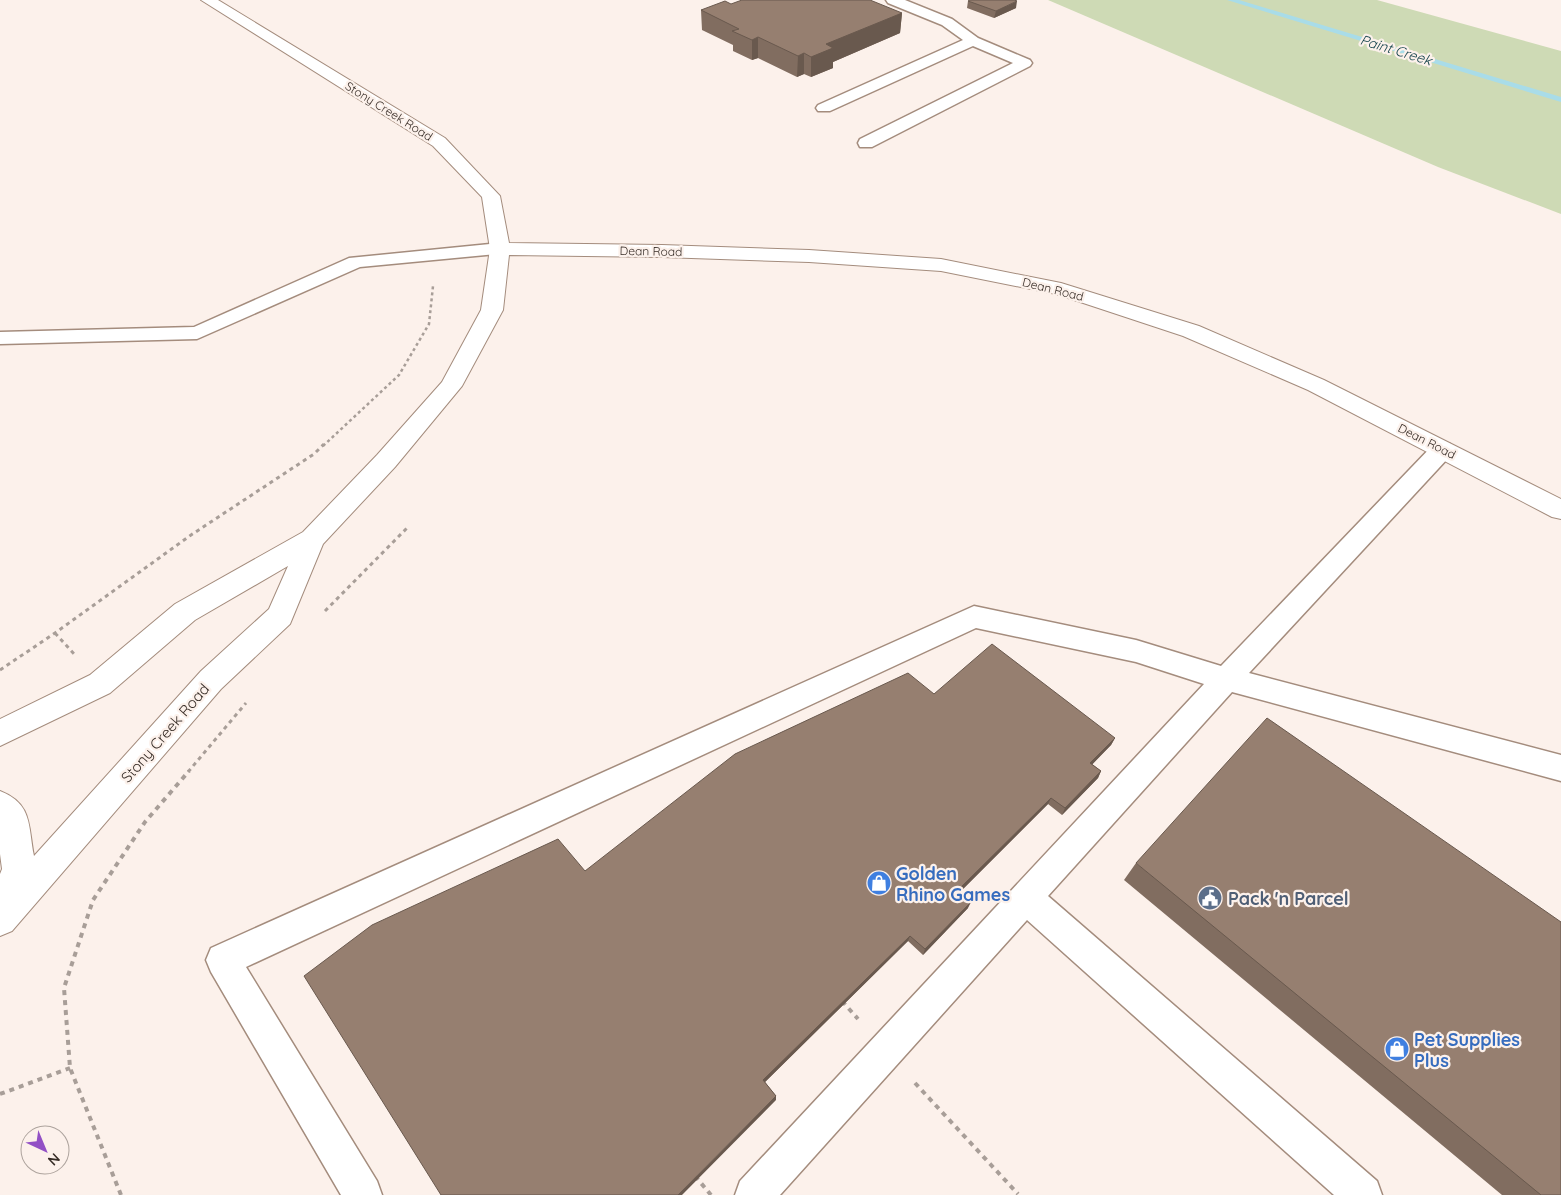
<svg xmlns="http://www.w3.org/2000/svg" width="1561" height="1195" font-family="Quicksand,sans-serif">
<rect width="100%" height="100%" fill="#fcf1eb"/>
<!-- green -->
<path fill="#cedab5" d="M 1048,0 L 1377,0 L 1561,51 L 1561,214 L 1438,167 Z"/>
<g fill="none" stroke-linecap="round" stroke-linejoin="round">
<!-- stream -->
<path fill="#a9dce8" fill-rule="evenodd" d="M 1227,0 L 1239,0 L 1561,97 L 1561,102 Z"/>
<defs>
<path id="lane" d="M 886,0 L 905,0 L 952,19 L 978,38 L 1030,60 L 1032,63 L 1030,66 L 872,147 L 860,147 L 858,143 L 860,139 L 1013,63 L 973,46 L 830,111 L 818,111 L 816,108 L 818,105 L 963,40 L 942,25 L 888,3 Z
M 500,243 L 507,245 L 509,249 L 507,253 L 360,267 L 197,339 L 0,344 L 0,332 L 194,327 L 349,258 Z
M 1442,442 L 1450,444 L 1454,450 L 1450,456 L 1249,673 L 1561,755 L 1561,781 L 1232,692 L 1048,896 L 1377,1181 L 1382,1195 L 1334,1195 L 1027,920 L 780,1195 L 735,1195 L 740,1181 L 1204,684 L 1136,662 L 976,628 L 246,967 L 377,1181 L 382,1195 L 341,1195 L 211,972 L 206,960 L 211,948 L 974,606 L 1136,640 L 1221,666 L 1434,444 Z"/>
<path id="secondary" d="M 201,0 L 218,0 L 445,138 L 500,196 L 509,243 L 662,245 L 809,250 L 941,259 L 1061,283 L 1199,326 L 1324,380 L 1561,499 L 1561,519 L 1552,517 L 1308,390 L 1183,336 L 1056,294 L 941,271 L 809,262 L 662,257 L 509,255 L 503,310 L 462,386 L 395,467 L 323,544 L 290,624 L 221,689 L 12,931 L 0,936 L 0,874 L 2,869 L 0,854 L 0,791 C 33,804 28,826 34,856 L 201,671 L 269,609 L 288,566 L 195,620 L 110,693 L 0,746 L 0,719 L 90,675 L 175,604 L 303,532 L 377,455 L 442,382 L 481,310 L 490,249 L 482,197 L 433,146 Z"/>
</defs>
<!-- lane casing -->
<use href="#lane" stroke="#a48c7d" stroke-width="3"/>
<!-- secondary casing -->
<use href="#secondary" stroke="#a48c7d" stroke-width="2"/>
<!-- path-far2 -->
<path stroke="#a89e98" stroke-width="2.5" stroke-dasharray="3 3" stroke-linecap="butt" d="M 323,446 L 399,375 L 429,324 L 433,286"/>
<!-- path-far1 -->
<path stroke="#a89e98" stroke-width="3" stroke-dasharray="4 4" stroke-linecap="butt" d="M 325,611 L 407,528
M 55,633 L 75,655
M 0,670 L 55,633 L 191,535 L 314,454 L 324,444
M 188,772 L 246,703"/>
<!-- path -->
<path stroke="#a89e98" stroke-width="4" stroke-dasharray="5 5" stroke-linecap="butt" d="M 842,1001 L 858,1019
M 915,1083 L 1018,1194
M 0,1094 L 70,1068
M 695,1176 L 711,1195
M 121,1195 L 70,1068 L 64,988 L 93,900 L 145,822 L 189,771"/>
<!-- lane -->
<use href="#lane" fill="#fff" fill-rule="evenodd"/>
<!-- secondary -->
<use href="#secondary" fill="#fff" fill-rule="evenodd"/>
</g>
<!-- wall -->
<path fill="#816d60" d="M 968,1 L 1016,8 L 994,18 L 967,8 Z
M 731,4 L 902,13 L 900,33 L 833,62 L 833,68 L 811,77 L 804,74 L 797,77 L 758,58 L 752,60 L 733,51 L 733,45 L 702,30 L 701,10 Z
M 934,694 L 1115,738 L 1111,745 L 1092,764 L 1101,771 L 1098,778 L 1062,815 L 1048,804 L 960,892 L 968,908 L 923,955 L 908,941 L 765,1082 L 776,1096 L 776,1100 L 585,871 Z
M 1136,863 L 1561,1195 L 1502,1195 L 1124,880 Z"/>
<!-- shaded-wall -->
<path fill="#69594e" d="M 1017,1 L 1016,8 L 994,18 L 996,11 Z
M 902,13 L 900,33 L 833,62 L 833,68 L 811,77 L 811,57 L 826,44 Z
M 758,37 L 758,58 L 752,60 L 752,40 Z
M 804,53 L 804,74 L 797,77 L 798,56 Z
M 1115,738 L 1111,745 L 1087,770 L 1090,763 Z
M 1101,771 L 1098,778 L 1062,815 L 1065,808 Z
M 1051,798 L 1048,804 L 956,896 L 958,890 Z
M 971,902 L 968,908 L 923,955 L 925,949 Z
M 910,936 L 908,941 L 763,1084 L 763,1080 Z
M 776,1096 L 776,1100 L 682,1195 L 678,1195 Z"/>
<!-- building -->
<path fill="#967f70" stroke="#69594e" d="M 742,0 L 870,0 L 902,13 L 826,44 L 833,48 L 811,57 L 804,53 L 798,56 L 758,37 L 752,40 L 732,31 L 739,29 L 701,10 L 725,1 L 731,4 Z
M 970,0 L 1014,0 L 1017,1 L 996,11 L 968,1 Z
M 992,644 L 1115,738 L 1090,763 L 1101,771 L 1065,808 L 1051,798 L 958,890 L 971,902 L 925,949 L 910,936 L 763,1080 L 776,1096 L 678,1195 L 441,1195 L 304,976 L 372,925 L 558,839 L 585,871 L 735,754 L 908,673 L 934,694 Z
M 1267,718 L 1561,922 L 1561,1195 L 1541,1195 L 1136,863 Z"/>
<!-- icons -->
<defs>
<symbol id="shop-disc" viewBox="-11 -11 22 22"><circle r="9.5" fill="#3f7fe0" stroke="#fcf1eb"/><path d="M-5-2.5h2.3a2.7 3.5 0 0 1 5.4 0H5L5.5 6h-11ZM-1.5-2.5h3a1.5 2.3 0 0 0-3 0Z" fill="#fff"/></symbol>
<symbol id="civic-disc" viewBox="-11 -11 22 22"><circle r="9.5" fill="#5c6f8a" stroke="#fcf1eb"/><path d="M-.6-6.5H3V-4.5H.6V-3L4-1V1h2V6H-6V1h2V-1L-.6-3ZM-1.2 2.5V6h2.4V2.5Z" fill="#fff"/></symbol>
</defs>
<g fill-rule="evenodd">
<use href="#shop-disc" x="865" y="869" width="28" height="28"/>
<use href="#civic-disc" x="1196" y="884" width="28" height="28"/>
<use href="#shop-disc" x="1383" y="1035" width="28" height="28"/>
</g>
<g text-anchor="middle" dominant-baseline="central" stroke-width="4.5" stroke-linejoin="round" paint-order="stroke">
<!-- far-street labels -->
<g font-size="12" fill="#372d27" stroke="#fcf1eb">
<text transform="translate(389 111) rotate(32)">Stony Creek Road</text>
<text transform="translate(651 251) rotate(1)">Dean Road</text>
<text transform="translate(1053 289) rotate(14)">Dean Road</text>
<text transform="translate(1427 441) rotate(27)">Dean Road</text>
</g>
<!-- far-water labels -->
<g font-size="14" font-style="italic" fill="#16444d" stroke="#fcf1eb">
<text transform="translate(1396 50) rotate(17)">Paint Creek</text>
</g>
<!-- street labels -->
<g font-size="15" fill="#372d27" stroke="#fcf1eb">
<text transform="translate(165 733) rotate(-49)">Stony Creek Road</text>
</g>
<!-- near-shop labels -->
<g font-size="18" font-weight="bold" fill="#366cbe" stroke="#fcf1eb" text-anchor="start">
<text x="896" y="873">Golden<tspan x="896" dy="21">Rhino Games</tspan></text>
<text x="1414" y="1039">Pet Supplies<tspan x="1414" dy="21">Plus</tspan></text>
</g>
<!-- near-service labels -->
<g font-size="18" font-weight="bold" fill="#4e5e75" stroke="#fcf1eb" text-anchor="start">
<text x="1228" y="898">Pack 'n Parcel</text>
</g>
</g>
<!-- north arrow -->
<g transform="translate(45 1150) rotate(136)"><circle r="24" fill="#fcf1eb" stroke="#ada39d"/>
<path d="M0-4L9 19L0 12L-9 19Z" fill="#9250c5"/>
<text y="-8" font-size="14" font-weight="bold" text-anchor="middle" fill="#372d27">N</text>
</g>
</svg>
